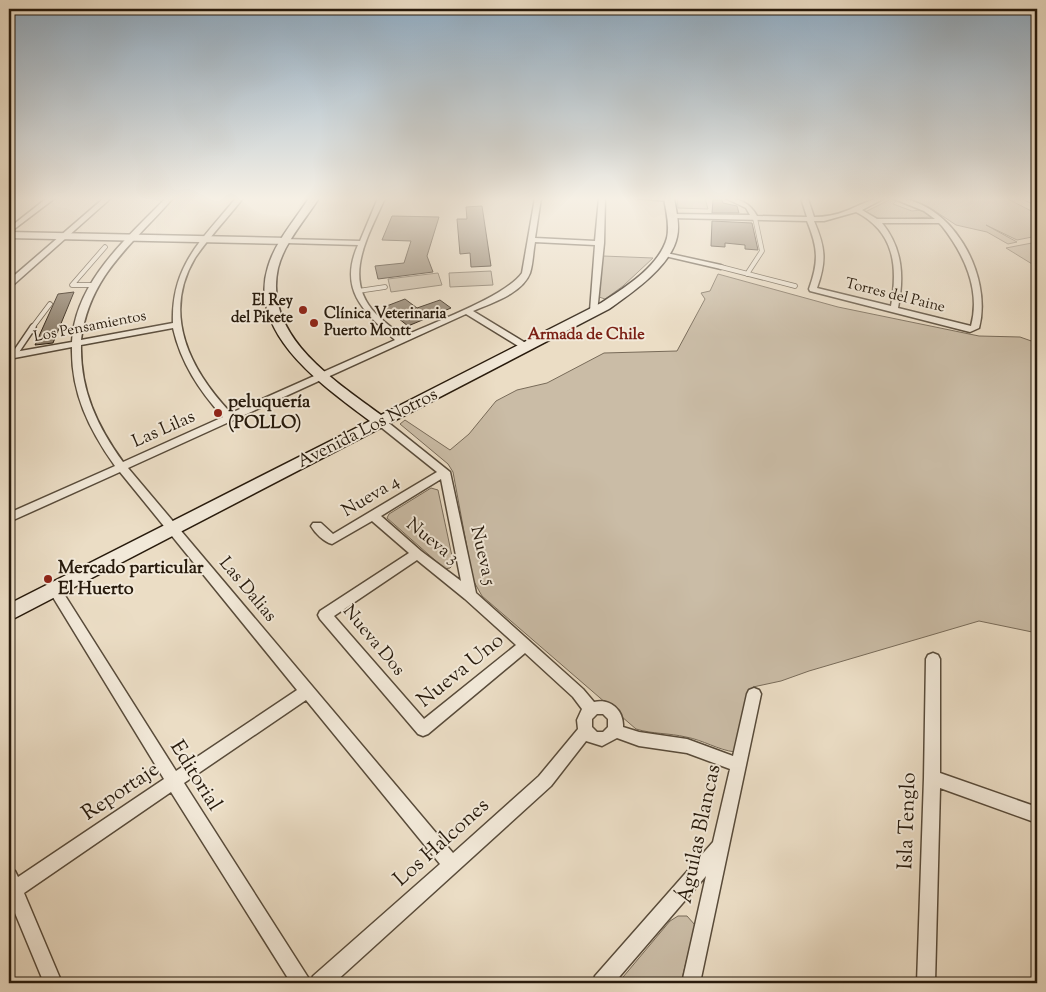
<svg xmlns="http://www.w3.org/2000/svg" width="1046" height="992" font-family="'Sorts Mill Goudy',serif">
<rect width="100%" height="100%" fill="#ebddc5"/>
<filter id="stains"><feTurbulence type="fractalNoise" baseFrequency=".004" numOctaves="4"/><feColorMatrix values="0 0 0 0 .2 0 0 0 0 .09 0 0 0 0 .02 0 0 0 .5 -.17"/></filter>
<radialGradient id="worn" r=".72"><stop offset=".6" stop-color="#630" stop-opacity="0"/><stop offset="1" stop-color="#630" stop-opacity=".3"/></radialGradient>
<!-- green -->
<path fill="#cabca6" stroke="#786b59" d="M 677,198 L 705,198 L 708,209 L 678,208 Z
M 904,198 L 1006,198 L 1037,214 L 1037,236 L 1017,240 L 986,225 L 1017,242 L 1008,244 L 987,232 L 956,225 L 929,207 Z
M 891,199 L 896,201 L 893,204 L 912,211 L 921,210 L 931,217 L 882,220 L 865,212 Z
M 1037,242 L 1037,267 L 1006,248 Z
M 603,256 L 653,258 L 623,286 L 605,299 L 599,297 Z
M 491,271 L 493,285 L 450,287 L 449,273 Z
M 438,273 L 442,285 L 391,292 L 388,279 Z
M 718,274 L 838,307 L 979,336 L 1020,337 L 1037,343 L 1037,633 L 979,621 L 809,671 L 781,681 L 753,687 L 748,696 L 735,752 C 718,750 703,740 686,737 C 669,733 652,734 636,729 L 482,596 L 473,580 L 453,472 L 448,464 L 400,424 L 405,420 L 450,450 L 469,434 L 496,401 L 517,390 L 547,383 L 604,353 L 677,351 L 705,299 L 701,293 L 710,291 Z
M 431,488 L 438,490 L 453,561 L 453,565 L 450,568 L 445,569 L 387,518 L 389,514 Z
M 678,916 L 687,916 L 695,925 L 681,983 L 618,983 L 670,921 Z"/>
<!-- building -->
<path fill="#8d7f6c" stroke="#271a0c" d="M 713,200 L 722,200 L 723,203 L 737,206 L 739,213 L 712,213 Z
M 482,206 L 491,266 L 471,267 L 470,253 L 460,254 L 457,219 L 467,219 L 466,207 Z
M 392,216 L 439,217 L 427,256 L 433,272 L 378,279 L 375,266 L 404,263 L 411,241 L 382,240 Z
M 712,221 L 752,223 L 758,250 L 745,249 L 745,245 L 725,243 L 725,247 L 711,246 Z
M 74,292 L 53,343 L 35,345 L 58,294 Z
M 405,299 L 417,308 L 440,300 L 451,308 L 408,326 L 384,307 Z"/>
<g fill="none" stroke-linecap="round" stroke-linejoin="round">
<defs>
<path id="service-far1" d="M 1026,198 L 1037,204
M 721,267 L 795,286
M 747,274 L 762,251 L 755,218
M 94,285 L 72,285 L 105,247
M 358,291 L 385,287
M 32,328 L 50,304"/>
<path id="service" d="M 14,355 L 33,327"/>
<path id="minor" d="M 47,198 L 55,198 L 9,233 L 9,228 Z
M 104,198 L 111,198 L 12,286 L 9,286 L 9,280 Z
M 166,198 L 173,198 C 133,244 89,275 81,340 L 173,323 C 171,265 202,240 236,198 L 243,198 C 227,219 209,237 195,258 C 161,315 191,371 231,413 L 395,340 C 364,312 338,290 358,245 L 287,243 L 284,243 L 284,239 L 360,241 L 378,198 L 385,198 C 369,235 341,278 376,314 C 384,322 394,329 402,337 C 432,323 505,297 522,273 L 535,198 L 541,198 L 535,238 L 595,241 L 599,198 L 605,198 L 604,243 L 597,313 L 594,314 L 590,311 L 595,245 L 535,242 C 533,252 533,264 530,273 C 522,294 491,303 473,311 L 529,345 L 529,349 L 523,349 L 466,314 L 128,468 L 453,853 L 539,776 L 578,729 L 577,720 L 582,709 L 573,697 L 525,653 L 428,734 L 423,736 L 418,734 L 320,619 L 318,615 L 320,611 L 409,553 L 372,521 L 332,544 C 324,542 315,533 311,526 L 313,523 L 321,523 L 333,534 L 437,472 L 377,424 L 376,422 L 377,420 L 385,420 L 450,472 L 476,593 L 583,689 L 594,702 C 610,698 624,710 623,727 L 639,732 L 687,739 L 733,756 L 747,694 L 749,690 L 754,688 L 759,690 L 761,694 L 700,983 L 682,983 L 706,876 L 614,983 L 593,983 L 595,976 L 713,842 L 730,769 L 687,753 L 639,746 L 617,738 L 602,746 L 586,741 L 551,786 L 334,983 L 291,983 L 171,792 L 24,893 L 62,983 L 44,983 L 10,901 L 9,902 L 9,869 L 15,871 L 18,877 L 164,779 L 51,594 L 49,590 L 51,586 L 55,585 L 59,586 L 176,771 L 297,690 L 120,472 L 9,522 L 9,513 L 115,466 C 89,429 71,393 72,347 L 9,359 L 9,353 L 72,342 C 75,282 127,238 166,198 ZM 173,328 C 181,363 199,390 223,417 L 123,462 C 97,426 80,390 81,345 ZM 441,479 L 461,581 L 421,551 L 381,516 ZM 417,560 L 465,599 L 516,645 L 424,719 L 334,616 ZM 306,700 L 440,864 L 313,976 L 311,982 L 184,783 ZM 597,714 L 603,714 L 608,719 L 608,727 L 603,732 L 597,732 L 592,727 L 592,719 Z
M 635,198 L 672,198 L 672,199 L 669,201 Z
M 725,198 C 739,198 750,203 757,216 L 807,217 L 801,198 L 808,199 L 814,217 C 825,217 836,215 846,211 C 859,206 871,198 885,198 L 862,210 L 877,219 L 935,219 L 924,211 L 892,198 C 951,198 993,275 979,328 L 970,332 L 810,291 L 809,289 C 819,261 818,248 807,221 L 672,218 L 669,216 L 672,214 L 750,215 L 746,208 ZM 856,212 C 895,232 898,267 891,306 L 817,288 C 827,260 825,247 814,221 L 824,221 ZM 882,223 L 939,223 L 942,226 C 964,254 981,290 971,326 L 898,308 C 904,277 903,249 882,223 Z
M 662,252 L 721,265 L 725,267 L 721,269 L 665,256 L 661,254 Z
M 933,653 L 938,655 L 940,659 L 940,773 L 1037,807 L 1037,823 L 940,788 L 935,983 L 917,983 L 924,778 L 926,659 L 928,655 Z"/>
<path id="tertiary" d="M 9,232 L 287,238 L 292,241 L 287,244 L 9,238 Z"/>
<path id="secondary" d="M 309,198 L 319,198 C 305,220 284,243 278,268 C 263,336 334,380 381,415 L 601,303 C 624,288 659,267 667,238 C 670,225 666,211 664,198 L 674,198 C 676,210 680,225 677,237 C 671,266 633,292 609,309 L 9,621 L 9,604 L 370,421 C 324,386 247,334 268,267 C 275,242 295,220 309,198 Z"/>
</defs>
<!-- service-far1 casing -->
<use href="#service-far1" stroke="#584b3a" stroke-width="5.5"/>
<!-- service casing -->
<use href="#service" stroke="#584b3a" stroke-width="8"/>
<!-- minor casing -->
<use href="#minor" stroke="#584b3a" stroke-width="3"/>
<!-- tertiary casing -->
<use href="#tertiary" stroke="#584b3a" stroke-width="3"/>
<!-- secondary casing -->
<use href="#secondary" stroke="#271a0c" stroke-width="3"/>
<!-- service-far1 -->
<use href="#service-far1" stroke="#f2e9d9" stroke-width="4"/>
<!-- service -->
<use href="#service" stroke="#f2e9d9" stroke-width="5"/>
<!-- minor -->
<use href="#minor" fill="#f2e9d9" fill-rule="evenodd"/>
<!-- tertiary -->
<use href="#tertiary" fill="#f2e9d9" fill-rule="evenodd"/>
<!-- secondary -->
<use href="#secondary" fill="#f2e9d9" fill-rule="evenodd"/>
</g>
<!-- sky -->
<linearGradient id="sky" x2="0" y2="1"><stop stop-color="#8eaac1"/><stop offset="0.59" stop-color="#f6f0e5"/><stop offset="1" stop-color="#f6f0e5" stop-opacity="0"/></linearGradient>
<rect width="1046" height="337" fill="url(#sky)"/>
<!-- markers -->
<g fill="#8f2418" stroke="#f2e9d9" stroke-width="2">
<circle cx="303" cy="310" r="5"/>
<circle cx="314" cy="323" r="5"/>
<circle cx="218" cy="413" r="5"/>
<circle cx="48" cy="579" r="5"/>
</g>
<g text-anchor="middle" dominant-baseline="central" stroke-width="4" stroke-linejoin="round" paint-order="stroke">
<!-- far-street labels -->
<g font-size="15" fill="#271a0c" stroke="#f2e9d9">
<text transform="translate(895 296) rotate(14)">Torres del Paine</text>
<text transform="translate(90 327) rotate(-11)">Los Pensamientos</text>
</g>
<!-- far-poi labels -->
<g font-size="15" font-weight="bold" fill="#271a0c" stroke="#f2e9d9" text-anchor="end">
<text x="293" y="301">El Rey<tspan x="293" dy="17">del Pikete</tspan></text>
<text x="324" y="314" text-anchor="start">Clínica Veterinaria<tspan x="324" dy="17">Puerto Montt</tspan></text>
</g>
<!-- far-neighbourhood labels -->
<g font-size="16" font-weight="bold" fill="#7a1f14" stroke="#f2e9d9">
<text x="586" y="335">Armada de Chile</text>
</g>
<!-- poi labels -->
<g font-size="18" font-weight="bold" fill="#271a0c" stroke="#f2e9d9" text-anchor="start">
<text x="228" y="403">peluquería<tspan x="228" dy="21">(POLLO)</tspan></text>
<text x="58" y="569">Mercado particular<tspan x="58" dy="21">El Huerto</tspan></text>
</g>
<!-- street labels -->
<g font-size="18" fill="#271a0c" stroke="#f2e9d9">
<text transform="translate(368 429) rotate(-27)">Avenida Los Notros</text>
<text transform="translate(164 430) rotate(-24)">Las Lilas</text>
<text transform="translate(371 497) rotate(-31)">Nueva 4</text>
<text transform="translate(432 542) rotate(39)">Nueva 3</text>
<text transform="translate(482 556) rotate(77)">Nueva 5</text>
<text transform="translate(247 590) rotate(50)">Las Dalias</text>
<text transform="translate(373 641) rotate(50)">Nueva Dos</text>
</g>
<!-- near-street labels -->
<g font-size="21" fill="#271a0c" stroke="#f2e9d9">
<text transform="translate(461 671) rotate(-39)">Nueva Uno</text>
<text transform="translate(195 776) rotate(58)">Editorial</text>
<text transform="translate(121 792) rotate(-34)">Reportaje</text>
<text transform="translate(908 821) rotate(-88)">Isla Tenglo</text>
<text transform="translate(700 834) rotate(-78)">Águilas Blancas</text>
<text transform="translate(442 843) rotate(-42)">Los Halcones</text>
</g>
</g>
<!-- margin -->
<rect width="1046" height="992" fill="none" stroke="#ebddc5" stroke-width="30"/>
<rect x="10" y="10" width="1026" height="972" fill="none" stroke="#271a0c" stroke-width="2.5"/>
<rect x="15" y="15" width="1016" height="962" fill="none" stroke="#271a0c"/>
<rect width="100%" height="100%" filter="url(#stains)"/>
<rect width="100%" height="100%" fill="url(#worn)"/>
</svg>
